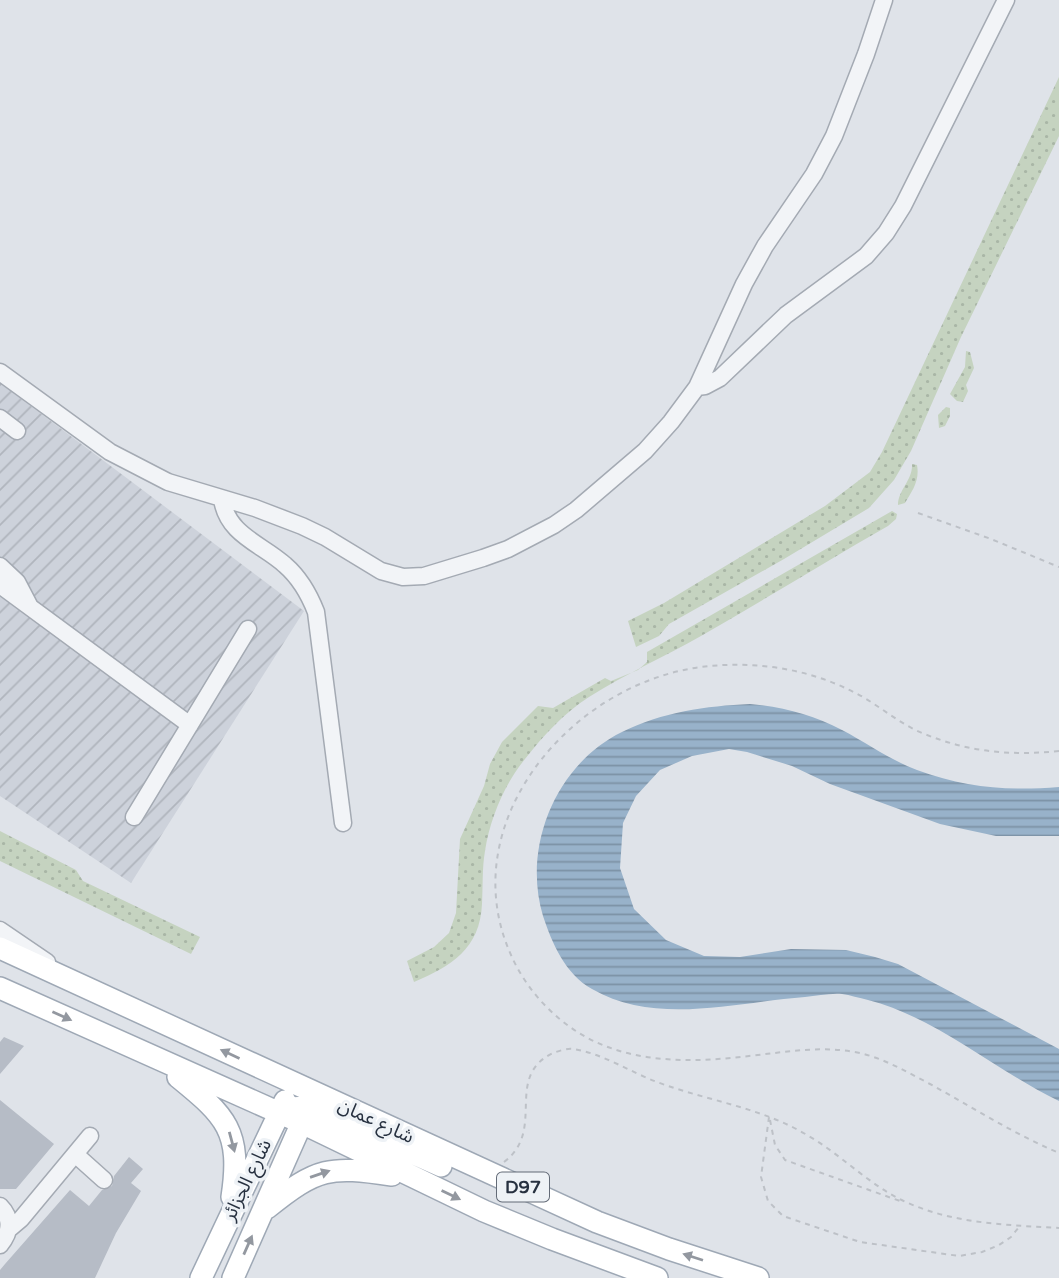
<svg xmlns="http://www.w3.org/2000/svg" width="1059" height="1278" font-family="'Varela Round','Noto Sans Arabic',sans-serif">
<defs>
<pattern id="industrial-furrows" width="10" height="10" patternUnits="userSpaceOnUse" patternTransform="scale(1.75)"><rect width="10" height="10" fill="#cdd2db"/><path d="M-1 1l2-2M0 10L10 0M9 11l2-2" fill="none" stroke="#b0b5bd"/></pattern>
<pattern id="green-dots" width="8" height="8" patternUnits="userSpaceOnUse" patternTransform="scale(1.75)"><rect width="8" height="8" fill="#c5d3c0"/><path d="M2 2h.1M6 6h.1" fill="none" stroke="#a9b6a6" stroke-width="1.8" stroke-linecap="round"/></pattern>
<pattern id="water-rules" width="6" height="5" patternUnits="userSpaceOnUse" patternTransform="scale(1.75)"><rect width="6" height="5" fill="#98b2ca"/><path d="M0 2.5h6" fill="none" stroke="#7c91a5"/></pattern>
</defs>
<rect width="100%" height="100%" fill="#dfe3e9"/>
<!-- industrial -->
<path fill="url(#industrial-furrows)" d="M 0,383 L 304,611 L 131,883 L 0,796 Z"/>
<!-- green -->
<path fill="url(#green-dots)" d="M 1059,77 L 1059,136 L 961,337 L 911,451 L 894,480 L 869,508 L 784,559 L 669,624 L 659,636 L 636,647 L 628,621 L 664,603 L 825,506 L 870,472 L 882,452 Z
M 966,351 L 970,352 L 974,368 L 966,385 L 968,391 L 963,402 L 957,401 L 950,394 L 965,367 Z
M 946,407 L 950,408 L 950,416 L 945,426 L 939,428 L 938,415 Z
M 912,464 L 917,465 C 920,481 912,491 905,503 L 898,505 C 898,490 913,480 912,464 Z
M 892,511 L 897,514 L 896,519 L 888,526 C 825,562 764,600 701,636 C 664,657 625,674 589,697 C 564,713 543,736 525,759 C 504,785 490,819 485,851 C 482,868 483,887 482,904 C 480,949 451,966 414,982 L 407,961 L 434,947 L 449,933 L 456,913 L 460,839 L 484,786 L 490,764 L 502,742 L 538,706 L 553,708 L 605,678 L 611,681 L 638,670 L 647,662 L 647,652 Z
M 0,831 L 76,870 L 83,881 L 200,937 L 191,954 L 0,861 Z"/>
<!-- water -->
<path fill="url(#water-rules)" d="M 750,704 C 783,707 813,715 842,730 C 867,743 890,760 917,770 C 966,788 1008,791 1059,787 L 1059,836 L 996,836 L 940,824 L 830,784 L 792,766 L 747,752 L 729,749 L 692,756 L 660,770 L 636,796 L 623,823 L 620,868 L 634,909 L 666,940 L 704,956 L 740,957 L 791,949 L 846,950 L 875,957 L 898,964 L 1059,1049 L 1059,1101 C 994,1070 938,1018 868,1000 C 859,998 850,995 842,994 C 830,993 817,996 805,997 C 736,1002 656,1026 592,989 C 565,974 552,943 543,916 C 522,847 556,764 622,732 C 662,712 706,706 750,704 Z"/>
<!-- building -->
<path fill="#b6bcc6" d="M 4,1037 L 24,1046 L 0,1074 L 0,1042 Z
M 0,1100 L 54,1144 L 16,1189 L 0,1189 Z
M 129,1157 L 143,1169 L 131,1183 L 141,1191 L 116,1233 L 95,1278 L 0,1278 L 0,1270 L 5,1264 L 70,1190 L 89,1206 L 102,1190 L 112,1186 L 114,1176 Z"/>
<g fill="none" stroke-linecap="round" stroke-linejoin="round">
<defs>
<path id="minor" d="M 0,372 L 110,452 L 168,482 L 255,508 L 302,526 L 325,537 L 381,571 L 403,577 L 424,576 L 483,558 L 508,549 L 554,525 L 576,510 L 645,451 L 671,422 L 697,387 L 744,284 L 765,246 L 814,174 L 834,136 L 866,54 L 884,0
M 697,387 L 705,386 L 720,378 L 786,315 L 866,256 L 886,233 L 903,206 L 1006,0
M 0,418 L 17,431
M 222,499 C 227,535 262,544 285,565 C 300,578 309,594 316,612 L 343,823
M 0,566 L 17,582 L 29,605
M 0,585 L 190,725
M 134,817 L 248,629
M 0,930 L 47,962
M 75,1154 L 104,1180
M 0,1206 C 12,1218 11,1232 0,1245
M 8,1230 L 21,1219 L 90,1136"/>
<path id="major" d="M 0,948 L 597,1222 L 669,1249 L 758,1278
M 0,988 L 302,1123 L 484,1211 L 552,1239 L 657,1278
M 178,1077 C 226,1116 242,1131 232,1197
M 279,1113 L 289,1108 L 309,1107 L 441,1166
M 267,1208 C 318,1167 329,1166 392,1175
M 201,1278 L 285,1101
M 233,1278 L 307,1111"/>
</defs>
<!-- minor casing -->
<use href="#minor" stroke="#a4aab3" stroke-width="19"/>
<!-- major casing -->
<use href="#major" stroke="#9ea8b5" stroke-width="24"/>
<!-- path -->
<path stroke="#bdc1c7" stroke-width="2" stroke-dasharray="5 5" stroke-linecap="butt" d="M 918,513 L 991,539 L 1059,567
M 1059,751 C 1010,756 968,752 922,733 C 901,724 883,709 863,697 C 813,669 757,660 701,667 C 570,684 452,824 511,955 C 525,987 550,1015 579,1033 C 629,1064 692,1063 749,1056 C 787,1052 821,1045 860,1053 C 885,1059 907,1072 930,1084 C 972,1107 1014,1134 1059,1153
M 769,1117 L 761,1177 L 768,1201 L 783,1216 L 860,1242 L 959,1256 L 982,1252 L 999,1245 L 1011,1237 L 1019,1227
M 770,1120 L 775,1145 L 785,1160 L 900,1201
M 504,1162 C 547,1130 503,1077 553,1053 C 559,1051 567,1048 573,1049 C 602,1053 630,1072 657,1082 C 708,1101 760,1107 807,1135 C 842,1155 871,1187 908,1203 C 956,1224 1008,1225 1059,1228"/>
<!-- minor -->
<use href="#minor" stroke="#f2f4f7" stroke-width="16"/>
<!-- major -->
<use href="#major" stroke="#fff" stroke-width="21"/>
</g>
<!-- one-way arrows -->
<defs><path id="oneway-solid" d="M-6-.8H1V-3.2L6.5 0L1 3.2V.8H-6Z" transform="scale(1.75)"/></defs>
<g fill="#9398a0">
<use href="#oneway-solid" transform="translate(62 1016) rotate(24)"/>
<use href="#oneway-solid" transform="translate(230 1054) rotate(-155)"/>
<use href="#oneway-solid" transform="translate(232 1142) rotate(75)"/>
<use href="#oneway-solid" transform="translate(320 1174) rotate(-19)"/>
<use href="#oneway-solid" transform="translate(451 1195) rotate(26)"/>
<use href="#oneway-solid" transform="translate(248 1245) rotate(-66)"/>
<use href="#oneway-solid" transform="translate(693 1257) rotate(-162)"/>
</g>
<g text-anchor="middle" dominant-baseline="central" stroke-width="7" stroke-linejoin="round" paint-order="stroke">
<!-- shield labels -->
<rect fill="#eef2f6" stroke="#636b77" stroke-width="2" x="497" y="1172.5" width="52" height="29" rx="5"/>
<g font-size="18" font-weight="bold" fill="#273140">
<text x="523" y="1187">D97</text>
</g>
<!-- street labels -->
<g font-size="19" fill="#273140" stroke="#eef2f6">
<text transform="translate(376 1121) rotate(25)">شارع عمان</text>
<text transform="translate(247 1180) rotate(-64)">شارع الجزائر</text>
</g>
</g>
</svg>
